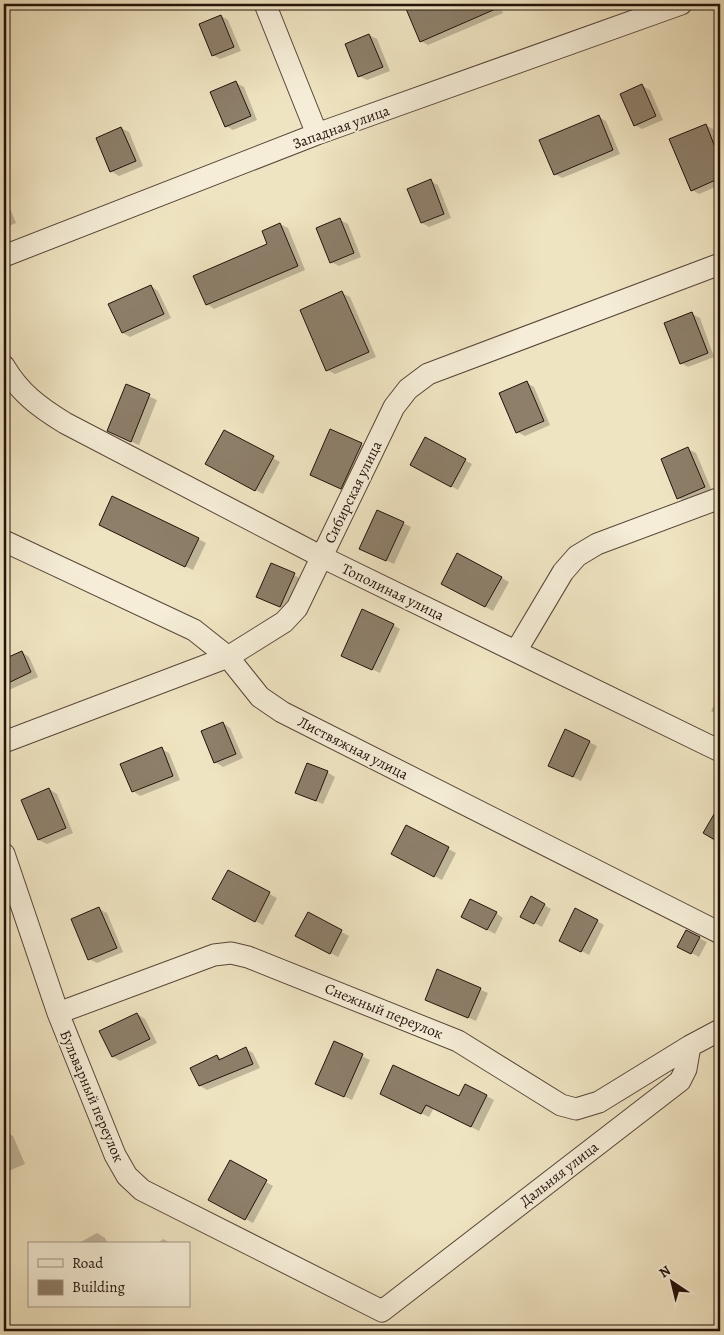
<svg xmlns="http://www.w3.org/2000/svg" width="724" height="1335" font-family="Alegreya,serif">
<rect width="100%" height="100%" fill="#efe4c1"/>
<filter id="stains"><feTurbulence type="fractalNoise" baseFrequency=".004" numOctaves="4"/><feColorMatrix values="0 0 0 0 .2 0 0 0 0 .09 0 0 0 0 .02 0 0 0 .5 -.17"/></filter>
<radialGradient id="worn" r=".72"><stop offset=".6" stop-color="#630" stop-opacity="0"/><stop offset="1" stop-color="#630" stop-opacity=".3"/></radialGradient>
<!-- shadow -->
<path fill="#0003" d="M 406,4 L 499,4 L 503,13 L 428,45 L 421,41 Z
M 573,4 L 583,4 L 577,6 Z
M 221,16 L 228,20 L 241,51 L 220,59 L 213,55 Z
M 369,35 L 377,39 L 390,71 L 367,80 L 359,76 Z
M 236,83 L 244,87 L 257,120 L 233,130 L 226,126 Z
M 642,86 L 650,90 L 663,120 L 642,129 L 635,125 Z
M 599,117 L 606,121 L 620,154 L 562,178 L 555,174 Z
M 705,125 L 713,129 L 720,147 L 720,185 L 699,194 L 692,190 Z
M 121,128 L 129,132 L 143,166 L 119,176 L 111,171 Z
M 430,181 L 438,185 L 451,218 L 429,227 L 422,223 Z
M 4,194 L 16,223 L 4,228 Z
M 340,220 L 348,224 L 361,257 L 339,266 L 331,262 Z
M 280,224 L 288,228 L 305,270 L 214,309 L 207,304 L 269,244 Z
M 151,286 L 158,291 L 171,318 L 130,337 L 123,333 Z
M 342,293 L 350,297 L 376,357 L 335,374 L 327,370 Z
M 692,314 L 700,318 L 714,357 L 688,367 L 681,363 Z
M 527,383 L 534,387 L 550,425 L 525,436 L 517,432 Z
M 127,386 L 157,400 L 139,445 L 116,435 Z
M 224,431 L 280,462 L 263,494 L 206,464 Z
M 331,431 L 369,448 L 349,492 L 319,479 Z
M 426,439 L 472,464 L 458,490 L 412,465 Z
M 688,449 L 696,453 L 712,491 L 686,502 L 678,498 Z
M 378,511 L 411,527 L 394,564 L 368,552 Z
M 108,529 L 198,539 L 206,543 L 193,570 Z
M 458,554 L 509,582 L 493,611 L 442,583 Z
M 272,565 L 302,579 L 288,611 L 265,601 Z
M 393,625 L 400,629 L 380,673 L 350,659 Z
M 22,652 L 29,657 L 38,677 L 9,690 L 4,687 L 4,661 Z
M 720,694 L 720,716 L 711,711 Z
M 223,723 L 230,728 L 243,758 L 223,767 L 215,762 Z
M 566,730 L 597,746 L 581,781 L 557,769 Z
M 161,749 L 169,753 L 180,780 L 140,796 L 133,791 Z
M 327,772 L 335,777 L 323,804 L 304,796 Z
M 49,789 L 57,794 L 73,833 L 47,844 L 39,840 L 23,800 Z
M 407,827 L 456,853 L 442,880 L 400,858 Z
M 228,872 L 277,898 L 263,925 L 221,903 Z
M 544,905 L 551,909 L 542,927 L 529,920 Z
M 99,909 L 107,913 L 123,952 L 97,963 L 89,959 Z
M 496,913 L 503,918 L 495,934 L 470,920 Z
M 308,914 L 349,936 L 338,957 L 304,939 Z
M 597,921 L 604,925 L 589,955 L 568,944 Z
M 699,938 L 707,942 L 699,957 L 686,950 Z
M 4,957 L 11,975 L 4,978 Z
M 438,971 L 488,993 L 476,1021 L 434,1003 Z
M 137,1014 L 145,1019 L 157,1043 L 120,1061 L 112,1056 Z
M 334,1043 L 370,1060 L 352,1100 L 324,1087 Z
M 246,1049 L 253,1053 L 260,1068 L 207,1090 L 200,1086 L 217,1056 L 223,1059 Z
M 466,1085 L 494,1100 L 479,1131 L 434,1108 L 429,1117 L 389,1098 L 459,1098 Z
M 5,1131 L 13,1136 L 25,1164 L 6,1172 L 4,1171 Z
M 230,1162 L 273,1186 L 253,1223 L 209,1199 Z
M 97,1233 L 105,1238 L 108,1244 L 77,1244 Z
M 163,1239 L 171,1243 L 171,1244 L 157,1244 Z"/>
<!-- building -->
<path fill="#8d7f6a" stroke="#23120b" d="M 404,4 L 507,4 L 420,42 Z
M 221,15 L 234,47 L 212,56 L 199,24 Z
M 369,34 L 383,67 L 358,77 L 345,44 Z
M 236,81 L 251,116 L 225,127 L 210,92 Z
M 642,84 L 656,116 L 634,126 L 620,94 Z
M 599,115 L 613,150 L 554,175 L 539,140 Z
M 706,124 L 720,160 L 720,178 L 691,191 L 669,139 Z
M 121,127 L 136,161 L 110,172 L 96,138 Z
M 431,179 L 444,214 L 421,223 L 407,189 Z
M 340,218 L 354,253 L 330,263 L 316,228 Z
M 280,223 L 298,266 L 206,305 L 193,276 L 267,244 L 262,231 Z
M 151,285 L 164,314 L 122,333 L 108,304 Z
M 342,291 L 369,352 L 326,371 L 300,310 Z
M 692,312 L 708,353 L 680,364 L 664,323 Z
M 527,381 L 544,421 L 516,433 L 499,393 Z
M 126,384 L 150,394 L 131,442 L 107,431 Z
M 330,429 L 362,443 L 341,489 L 310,475 Z
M 224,430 L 274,456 L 255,491 L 205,464 Z
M 425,437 L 466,459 L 451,487 L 410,465 Z
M 688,447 L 705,487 L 677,499 L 661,459 Z
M 112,496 L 199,538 L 185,567 L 99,525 Z
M 377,510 L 404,522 L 386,561 L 359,549 Z
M 457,553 L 502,577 L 485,607 L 441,584 Z
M 271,563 L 295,573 L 280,607 L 256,597 Z
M 362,609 L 394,624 L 372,670 L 341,656 Z
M 22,651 L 31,672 L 4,685 L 4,659 Z
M 223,722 L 236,754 L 214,763 L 201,731 Z
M 565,729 L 590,741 L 573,777 L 548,766 Z
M 162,747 L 173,776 L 132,792 L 120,764 Z
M 307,763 L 328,771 L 316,801 L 295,793 Z
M 49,788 L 66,828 L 38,840 L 21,800 Z
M 720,804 L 720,843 L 703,833 Z
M 406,825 L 449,847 L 434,877 L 391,854 Z
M 228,870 L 270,892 L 255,922 L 212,899 Z
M 531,896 L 545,904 L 534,924 L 520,917 Z
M 470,899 L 497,912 L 487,930 L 461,917 Z
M 99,907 L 117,948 L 88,960 L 71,919 Z
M 575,908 L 598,920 L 581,952 L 559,941 Z
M 308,912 L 342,930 L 330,954 L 295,936 Z
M 686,930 L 700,937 L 691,954 L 677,947 Z
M 437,969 L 481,988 L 468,1018 L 425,1000 Z
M 137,1013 L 150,1039 L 112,1057 L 99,1031 Z
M 334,1041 L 363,1054 L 344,1097 L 315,1084 Z
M 246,1047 L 253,1064 L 199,1086 L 190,1068 L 217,1055 L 219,1060 Z
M 393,1065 L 459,1096 L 465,1084 L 487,1095 L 471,1127 L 426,1105 L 421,1114 L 380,1094 Z
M 230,1160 L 267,1180 L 245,1220 L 208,1200 Z"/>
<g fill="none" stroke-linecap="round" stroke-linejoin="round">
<defs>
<path id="minor" d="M 265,4 L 317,134
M 4,256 L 317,134 L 681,4
M 4,366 C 20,393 39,407 65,423 L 322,557 L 720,751
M 4,541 L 194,630 L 228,657 L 260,697 L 282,712 L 720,933
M 516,651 L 563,572 L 577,556 L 597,544 L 720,498
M 4,742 L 228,657 L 284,622 L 297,608 L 394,407 L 408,389 L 428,374 L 720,264
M 4,854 L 58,1013 L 115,1155 L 127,1176 L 142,1190 L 382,1311 L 680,1081 L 686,1069 L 690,1046 L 720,1030
M 58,1013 L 214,955 L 231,953 L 248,957 L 458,1041 L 561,1105 L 576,1109 L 599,1102 L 690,1046"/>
</defs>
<!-- minor casing -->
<use href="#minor" stroke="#564638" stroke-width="23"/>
<!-- minor -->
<use href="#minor" stroke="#f5edd7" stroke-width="21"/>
</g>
<g text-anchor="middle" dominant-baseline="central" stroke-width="4" stroke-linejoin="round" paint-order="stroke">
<!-- street labels -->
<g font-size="15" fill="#23120b" stroke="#f5edd7">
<text transform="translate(341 127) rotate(-20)">Западная улица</text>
<text transform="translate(353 492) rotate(-64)">Сибирская улица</text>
<text transform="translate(393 592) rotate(26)">Тополиная улица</text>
<text transform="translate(353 748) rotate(27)">Листвяжная улица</text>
<text transform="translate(384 1011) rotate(22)">Снежный переулок</text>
<text transform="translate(92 1096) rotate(67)">Бульварный переулок</text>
<text transform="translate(559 1174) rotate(-38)">Дальняя улица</text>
</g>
</g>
<!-- margin -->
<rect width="724" height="1335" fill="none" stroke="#efe4c1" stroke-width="20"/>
<rect x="5" y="5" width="714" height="1325" fill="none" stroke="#23120b" stroke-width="2.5"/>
<rect x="10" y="10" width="704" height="1315" fill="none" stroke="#23120b"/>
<!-- legend -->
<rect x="28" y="1242" width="162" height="65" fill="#f5edd7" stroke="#a19585"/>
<rect x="38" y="1259" width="25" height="8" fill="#f5edd7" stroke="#a19585"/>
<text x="72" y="1268" font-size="15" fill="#23120b">Road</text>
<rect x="38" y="1280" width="25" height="15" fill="#8d7f6a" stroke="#a19585"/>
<text x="72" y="1292" font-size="15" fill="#23120b">Building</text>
<!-- north arrow -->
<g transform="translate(672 1282) rotate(325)" stroke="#f5edd7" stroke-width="4" paint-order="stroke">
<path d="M0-4L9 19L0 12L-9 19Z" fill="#23120b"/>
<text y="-8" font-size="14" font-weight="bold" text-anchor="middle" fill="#23120b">N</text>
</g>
<rect width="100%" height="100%" filter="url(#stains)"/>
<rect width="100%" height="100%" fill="url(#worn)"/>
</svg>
